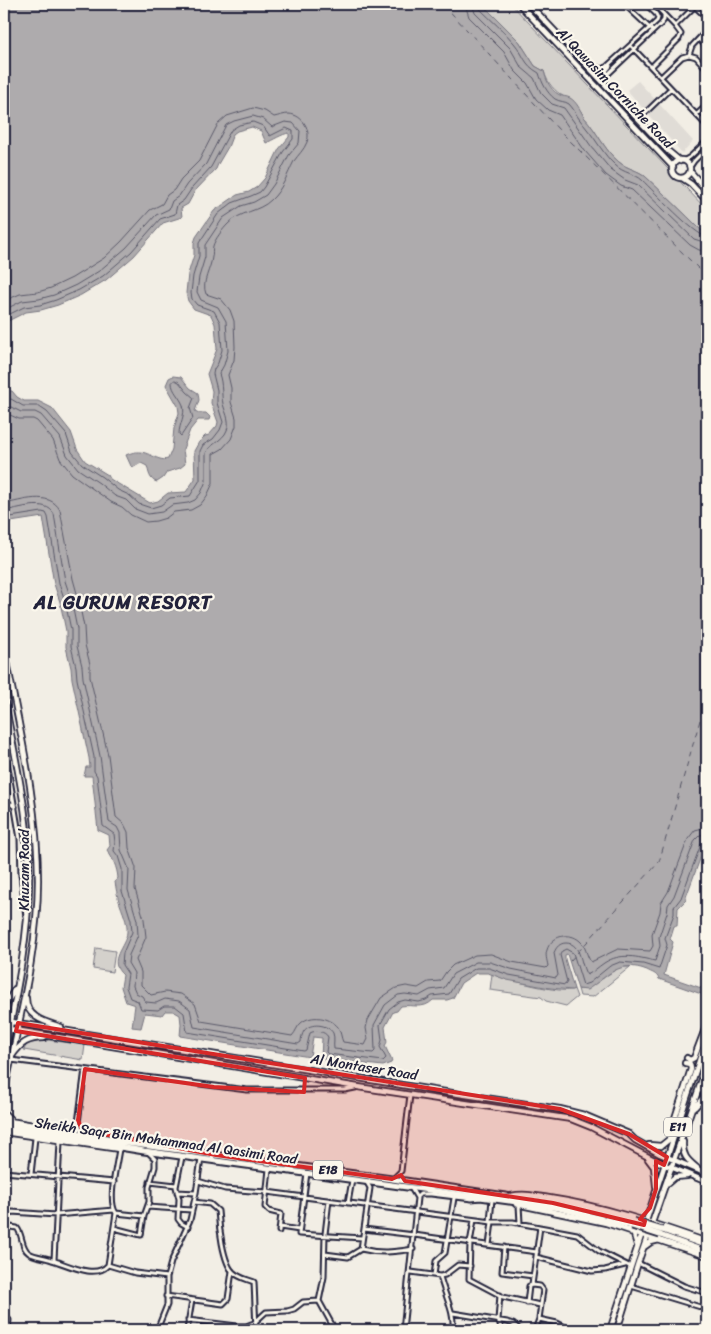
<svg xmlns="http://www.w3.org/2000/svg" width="711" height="1334" font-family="Sriracha,sans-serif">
<rect width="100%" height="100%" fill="#f2eee5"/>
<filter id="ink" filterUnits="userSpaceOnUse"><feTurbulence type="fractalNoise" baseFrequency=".02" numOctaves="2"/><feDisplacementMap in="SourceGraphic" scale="10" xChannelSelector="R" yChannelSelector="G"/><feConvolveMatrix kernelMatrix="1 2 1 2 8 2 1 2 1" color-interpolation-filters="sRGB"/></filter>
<g filter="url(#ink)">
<!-- built -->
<path fill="#e0dcd6" d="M 638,81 L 693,141 L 682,153 L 627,90 Z"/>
<!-- green -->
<path fill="#d4d1cc" stroke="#7b7a84" d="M 482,4 L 511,4 L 707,210 L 707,233 L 701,230 C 683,212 664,194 646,177 C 639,170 627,169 619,162 C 604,150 597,131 584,117 C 576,97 551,98 544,71 L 535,66 L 519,41 Z
M 96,948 L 115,951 L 112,972 L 93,969 Z
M 621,967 L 630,967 L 593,997 L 580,996 L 578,989 C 590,992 607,973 621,967 Z
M 492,974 C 506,979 562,995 574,989 L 577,997 L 566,1006 L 546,1001 L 541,997 L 490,990 Z
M 40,1039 L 85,1045 L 83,1060 L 24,1050 L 27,1043 Z"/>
<!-- water -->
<path fill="#aeabad" stroke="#76747f" d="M 4,4 L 482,4 L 519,41 L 535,66 L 544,71 C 546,80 550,89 558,94 C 562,97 567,96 570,98 C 576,101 581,111 584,117 C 597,131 604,150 619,162 C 627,169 639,170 646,177 C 664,194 683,212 701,230 L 707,233 L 707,840 L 686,897 L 686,900 L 678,908 L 677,926 L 674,926 L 670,939 L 673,942 L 664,975 L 707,990 L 707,996 L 659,979 C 656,973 652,973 647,970 C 619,959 608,976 587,990 L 578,989 L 567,954 L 565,955 L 565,959 L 574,989 L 572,990 L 550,988 L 507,980 L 488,973 L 476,973 L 461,983 L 453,998 L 447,1000 L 433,1000 C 423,1010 413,1004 401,1006 L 397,1011 L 393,1012 L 385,1027 L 387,1042 L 385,1046 L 392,1061 L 391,1063 L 383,1066 L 321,1059 L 322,1038 L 313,1037 L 310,1057 L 180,1036 L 181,1024 L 180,1015 L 173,1011 L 165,1011 L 162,1015 L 145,1013 L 141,1028 L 132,1027 L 135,1005 L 126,1002 L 121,987 L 123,975 C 106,960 126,947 127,932 C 128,922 122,911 119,901 C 117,895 116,888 115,882 L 118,878 C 117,867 113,859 107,850 L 110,846 L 109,835 L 98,830 L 92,776 L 84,776 L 86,767 L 90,767 L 89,758 L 72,679 L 71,668 L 66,647 L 66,631 L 60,602 L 54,584 L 43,517 L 4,523 L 4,400 L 9,391 L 12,391 L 17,397 L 24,401 L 38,401 L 52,408 L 71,432 L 77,449 L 85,461 L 108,475 L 110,479 L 150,503 L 158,501 L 168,493 L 186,492 L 195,479 L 194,451 L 199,442 L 205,436 L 209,435 L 217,426 L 218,422 L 211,403 L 212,391 L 207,374 L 217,349 L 215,324 L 211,315 L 194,309 L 188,301 L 186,293 L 188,274 L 194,255 L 194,243 L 196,237 L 214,211 L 237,195 L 249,192 L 257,187 L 265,178 L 279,149 L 289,137 L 289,133 C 282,134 273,140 266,143 L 261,131 L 252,127 L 237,131 L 233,134 L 228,147 L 218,164 L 216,169 L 195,191 L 188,204 L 181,208 L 182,217 L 163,223 L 134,256 L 106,280 L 81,295 L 58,305 L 41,310 L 26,312 L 4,323 Z
M 173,376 L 181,377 L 190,388 L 198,393 L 199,400 L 195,411 L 199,413 L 206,413 L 210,417 L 209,420 L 198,420 L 190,430 L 183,449 L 185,464 L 180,468 L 167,472 L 163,478 L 157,482 C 149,480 149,472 147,466 L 141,463 L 134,467 L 131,466 L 126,455 C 147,445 155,463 168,459 L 172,449 L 174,428 L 179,413 L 178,406 L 166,385 L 169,378 Z"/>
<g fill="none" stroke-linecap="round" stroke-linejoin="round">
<!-- shore -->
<path stroke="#5a5969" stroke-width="1" d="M 465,4 L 469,17 L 504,52 L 514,70 L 527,83 L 536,99 L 548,110 L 560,115 L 585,151 L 606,175 L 621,186 L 632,190 L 690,245 L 699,250 L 707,251
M 472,4 L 475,13 L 510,48 L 521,67 L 534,78 L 541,93 L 552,104 L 564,108 L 591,146 L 611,170 L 625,180 L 638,185 L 694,239 L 707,243
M 478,4 L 480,9 C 491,20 504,31 514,43 C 525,56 523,64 539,73 C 542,83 547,93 555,99 C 560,102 565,101 569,104 C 574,109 576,115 580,120 C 582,123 585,126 587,129 C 597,141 604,155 615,165 C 623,173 636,174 642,180 C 654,191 694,235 707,237
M 4,301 L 20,294 L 38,292 L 51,288 L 72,278 L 104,258 L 121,242 L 150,210 L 162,204 L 167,195 L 174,190 L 181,179 L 199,161 L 218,124 L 227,116 L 253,108 L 265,111 L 274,117 C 279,116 284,114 289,114 C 303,115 311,130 307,142 C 304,150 298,155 294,161 C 287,175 282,190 271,200 C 259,212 240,211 228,224 C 223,229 215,239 213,246 C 212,249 213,254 212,257 C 211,269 201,282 206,294 L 221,299 L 230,310 L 234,321 L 235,347 L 234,360 L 228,375 L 231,388 L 231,402 L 236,418 L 236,426 L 231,439 L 222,449 L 213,454 L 213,483 L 207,496 L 200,505 L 191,510 L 174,512 L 166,518 L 156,521 L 146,522 L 131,515 L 122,507 L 111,502 L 72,474 L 60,459 L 53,440 L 37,421 L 33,419 L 19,419 L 10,415 L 4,415
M 4,310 L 22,301 L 39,299 L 54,295 L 76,285 L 99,271 L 126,248 L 156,215 L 169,209 L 172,201 L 179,196 L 187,184 L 206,164 L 226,125 L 234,121 L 253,116 L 263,119 L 272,127 L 285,122 L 293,123 L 300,131 L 299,143 L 289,155 L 274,184 L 266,195 L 254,202 L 241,206 L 223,218 L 205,245 L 205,257 L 199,277 L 197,292 L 201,300 L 218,307 L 226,321 L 228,351 L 224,365 L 219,374 C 223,385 221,394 223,404 C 226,415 232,423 225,434 C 219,442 210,445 206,453 L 206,481 L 201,493 L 195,500 L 188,503 L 172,505 L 162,512 L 148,514 L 135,509 L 126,500 L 115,496 L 99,483 L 78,469 L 67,455 L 60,437 L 41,415 L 35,412 L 21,412 L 11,407 L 4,408
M 4,317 L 24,307 L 40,305 L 56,300 L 79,290 L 103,276 L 131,252 L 160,219 L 175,214 L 177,205 L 184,200 L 192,188 L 211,167 L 231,130 L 239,125 L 253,122 L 263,126 L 270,136 L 286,128 L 293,131 L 293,139 L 283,152 L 264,187 L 260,192 L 251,196 L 232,203 L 218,214 L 199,243 L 199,256 L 193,276 L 191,293 L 192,299 L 197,305 L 214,311 L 220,322 L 222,350 L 218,363 L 214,369 L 213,374 L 217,390 L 217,403 L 223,422 L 220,430 L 213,439 L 203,445 L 200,451 L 200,480 L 190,496 L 170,498 L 161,505 L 151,508 L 139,504 L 129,495 L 118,490 L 102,477 L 82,464 L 72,452 L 66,434 L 47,412 L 38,406 L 23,406 L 11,399 L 4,401
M 175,380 L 179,382 L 187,392 L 194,398 L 190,408 L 193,418 L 181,436 L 179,434 C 179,424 186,415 183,405 C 180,397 172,391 172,383 Z
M 4,504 C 22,501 49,490 60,510 L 73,579 L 78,597 L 84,627 L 85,645 L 90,664 L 90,677 L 108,755 L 116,817 L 124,824 L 128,832 L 129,848 L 136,868 L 135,889 L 144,919 L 146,937 L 136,960 L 141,972 L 141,985 L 151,995 L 165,992 L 181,994 L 195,1004 L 201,1021 L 292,1036 C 296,1032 297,1026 301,1023 C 311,1014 330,1017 338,1027 C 341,1032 341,1038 343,1042 L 365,1045 L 368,1039 L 366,1028 L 368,1020 L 381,998 L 396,988 L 406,986 L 418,988 L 428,982 L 440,981 L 446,972 L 453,965 L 475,955 L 491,954 L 512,962 L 546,968 L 548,966 C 547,960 545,955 547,950 C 551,936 569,931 580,941 C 586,946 586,955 591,962 L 618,949 L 650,951 L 653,946 L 652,934 L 660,912 L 661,903 L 668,892 L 688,839 L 695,830 L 707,827
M 4,511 C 18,509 46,498 54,514 L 65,581 L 71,599 L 77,629 L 77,646 L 82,666 L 83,678 L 100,756 L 109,822 L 117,827 L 120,833 L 121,850 L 129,869 L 128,890 L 137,920 L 138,935 L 129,955 L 128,963 L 134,973 L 133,986 L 136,993 L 142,996 L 146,1002 L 156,1003 L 165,999 L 179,1001 L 190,1009 L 194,1027 L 298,1044 L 301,1042 C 301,1039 302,1034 304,1031 C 310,1022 328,1024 333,1033 C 335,1038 333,1044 334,1049 L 373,1053 L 375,1051 L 374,1025 L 385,1005 L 398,995 L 405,994 L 419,996 L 430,990 L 444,988 L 453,974 L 476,962 L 490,962 L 511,969 L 556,978 L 558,975 L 554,953 C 556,947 560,943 566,943 C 582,943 580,966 587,975 C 593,972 598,967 604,963 C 621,952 637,957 655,961 L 660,946 L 659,937 L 667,913 L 668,905 L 674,896 L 695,840 L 700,835 L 707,834
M 4,518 L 42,512 L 46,513 L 48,517 L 59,583 L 65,601 L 71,630 L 71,646 L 76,667 L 77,679 L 94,757 L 94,771 L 97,776 L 103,826 L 114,834 L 115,842 L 114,851 L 118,856 L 122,869 L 122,891 L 131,920 L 132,932 L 123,953 L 122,965 L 128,974 L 126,987 L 130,998 L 138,1001 L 141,1009 L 158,1010 L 164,1006 L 175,1006 L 184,1013 L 187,1032 L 304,1051 L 306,1050 L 310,1033 C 315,1030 325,1031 328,1037 L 326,1052 L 328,1054 L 383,1061 L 386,1058 L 380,1047 L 382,1040 L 380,1025 L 389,1009 L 398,1002 L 405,1000 L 419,1002 L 426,1000 L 432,996 L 449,994 L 458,979 L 476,968 L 489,968 L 509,975 L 565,985 L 567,982 L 560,955 L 562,951 L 566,949 L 573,953 L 583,985 L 589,983 L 610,966 L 620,962 L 643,964 L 659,969 L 667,945 L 665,938 L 674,914 L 674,907 L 681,898 L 701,844 L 707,840"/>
<!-- ferry -->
<path stroke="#535263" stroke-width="1" stroke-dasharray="6 5" stroke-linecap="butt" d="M 443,4 L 559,130 L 707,277
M 570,961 L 659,862 L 707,696"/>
<defs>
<path id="minor" d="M 624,4 L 653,31
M 692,4 L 707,18
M 675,26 L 695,6
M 699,39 L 707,48
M 631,46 L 707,126
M 689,55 L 692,46 L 707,30
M 595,67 L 602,69 L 605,68 L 657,21 L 658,18 L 656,14 L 646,4
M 651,67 L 679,39 L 681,34 L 675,26 L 654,4
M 608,74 L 605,72 L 610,66
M 661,77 L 682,57 L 689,55 L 696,57 L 707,69
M 605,84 L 607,75 L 661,24 L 664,20 L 664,15
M 697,114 L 707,105
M 642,116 L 671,88
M 683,161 L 690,157 L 707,141
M 690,167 L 694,161 L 707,148
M 4,744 L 20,839 L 21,874 L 26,917
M 4,801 L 10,800 L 12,795
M 4,805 L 11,804 L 15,807
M 4,1021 L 11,1022
M 11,1060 L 247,1090 L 345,1090 L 355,1088
M 85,1069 L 78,1123 L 80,1128 L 85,1133
M 706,1071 L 705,1079 L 707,1082
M 699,1090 L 707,1093
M 182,1157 L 176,1187 L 179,1199 L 178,1219 L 181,1223 L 188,1227
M 269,1169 L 265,1207 L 269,1211 L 281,1214 L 279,1231
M 4,1172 L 114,1182
M 307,1173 L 299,1234 L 362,1238
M 31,1174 L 35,1138
M 394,1178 L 401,1171 L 410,1095
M 198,1181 L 225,1189 L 267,1192 L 492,1222 L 513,1222 L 577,1234 L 599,1251 L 631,1267
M 150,1182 L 176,1185
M 177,1192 L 196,1193
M 431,1194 L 472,1199 L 480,1198
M 417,1197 L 420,1194 L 431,1194
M 329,1200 L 325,1234 L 324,1277 L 319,1301 L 335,1330
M 194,1202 L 210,1204 L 218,1211 C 219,1226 223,1263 233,1272 C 239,1278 247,1279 254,1282 L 256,1330
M 348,1203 L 352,1180
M 519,1205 L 520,1223
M 148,1207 L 191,1210
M 116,1213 L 144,1216
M 4,1216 L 12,1212 L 56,1215 L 114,1210
M 474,1220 L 470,1243 L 469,1279 L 503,1297 L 540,1305
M 490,1222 L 492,1199
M 4,1226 L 17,1228 C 23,1235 21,1248 29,1253 C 35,1257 45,1257 52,1260 C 67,1264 95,1280 108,1265 L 135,1273 L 167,1277
M 280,1227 L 299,1230
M 114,1228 L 141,1235 L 144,1216 L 149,1202 L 149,1187 L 155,1167 L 155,1159 L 149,1153
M 364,1229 L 414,1235 L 537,1252
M 489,1245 L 492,1222
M 504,1247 L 502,1272 L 533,1276
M 361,1249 L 370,1188 L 366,1181
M 325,1254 L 348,1257 L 361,1249 C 381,1254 393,1252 413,1249
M 536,1257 L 592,1271 L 605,1270 L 625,1265
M 54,1260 L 60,1142
M 638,1263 L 684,1286 L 707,1293
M 108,1265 L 116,1213 C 107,1201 117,1164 119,1149
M 411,1272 L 440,1276 L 445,1275 L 458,1265 L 470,1266
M 434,1275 L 436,1261 L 445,1253 L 454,1198
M 440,1276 C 444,1294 455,1312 453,1330
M 532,1285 L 540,1286 L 543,1290 L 539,1319 L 535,1330
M 631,1286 L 707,1309
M 500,1295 L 498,1320 L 502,1330
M 166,1296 L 223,1304 L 228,1299 L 232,1271
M 527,1303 L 529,1286 L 532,1285 L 540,1227
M 453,1313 L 507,1322 L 513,1324 L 520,1330
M 4,1316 L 9,1320 L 8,1330
M 539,1319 L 557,1323 L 571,1330
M 188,1320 L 237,1326 L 246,1326 L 254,1323 L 266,1312 L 287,1311 L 294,1309 L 303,1302 L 319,1301
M 535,1329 L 542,1330
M 157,1330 L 167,1305 L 167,1277 L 171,1262 L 190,1220 L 196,1193 L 201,1159
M 187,1330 L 192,1300
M 403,1330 L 417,1198 L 411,1188"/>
<path id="major" d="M 519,4 L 673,167
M 529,4 L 668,151 L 680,161
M672 169a9 9 0 1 1 18 0a9 9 0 1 1-18 0Z
M 690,171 L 707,191
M 682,178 L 691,184 L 707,201
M 4,646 C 18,723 38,802 38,880 C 38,952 18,1024 4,1094
M 4,697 C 15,759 31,821 29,884 C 28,942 15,1000 4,1057
M 26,998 C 26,1018 46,1022 61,1027
M 4,1007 L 15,989
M 12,1022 L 439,1091 L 560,1109 L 584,1115 L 629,1134 L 635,1140 L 660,1154 L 707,1174
M 9,1029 L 358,1087 L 571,1119 L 591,1127 L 656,1161 L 707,1182
M 12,1056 C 21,1043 28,1038 44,1038
M 687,1058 L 690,1060 L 694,1058 L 707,1024
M 695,1107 L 703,1098 L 707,1098
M 4,1113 L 11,1120
M 4,1120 L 138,1143
M 676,1129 L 675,1118 L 691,1069 L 690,1064 L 685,1063
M 4,1132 L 119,1149
M 683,1142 C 682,1155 687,1160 697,1168
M 649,1145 L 661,1146 L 672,1137
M 648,1159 L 654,1167 L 656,1186
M 668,1183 L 675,1177 L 687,1176
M 511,1196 C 524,1193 536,1196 549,1198 C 603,1206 656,1224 707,1242
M 516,1204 L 606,1223 L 707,1256
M 629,1230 L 634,1235 L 637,1245
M 644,1247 L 651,1242 L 659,1240
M 610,1330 L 707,1037
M 617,1330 L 638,1263 L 707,1065"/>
<path id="highway" d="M 4,1124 L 127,1143 L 392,1179 L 553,1203 L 588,1209 L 633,1221
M 4,1128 L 144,1151 L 538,1205 L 559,1208 L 632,1226
M 662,1230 L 707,1246
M 660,1235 L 707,1252"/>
</defs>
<!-- minor casing -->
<use href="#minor" stroke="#22223b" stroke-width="7"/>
<!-- major casing -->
<use href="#major" stroke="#22223b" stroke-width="8"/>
<!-- highway casing -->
<use href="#highway" stroke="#22223b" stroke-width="9"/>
<!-- minor -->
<use href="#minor" stroke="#fbf7ec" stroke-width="3"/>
<!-- major -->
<use href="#major" stroke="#fbf7ec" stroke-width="4.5"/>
<!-- highway -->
<use href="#highway" stroke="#fbf7ec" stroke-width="5"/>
<defs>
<path id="highway-bridge" d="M 633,1221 L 662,1230
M 632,1226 L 660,1235"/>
</defs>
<!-- highway-bridge casing -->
<use href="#highway-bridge" stroke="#22223b" stroke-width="9" stroke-linecap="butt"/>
<!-- highway-bridge -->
<use href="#highway-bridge" stroke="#fbf7ec" stroke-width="5"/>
</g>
</g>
<!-- marked area -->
<path fill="#d62828" fill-opacity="0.2" stroke="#d62828" stroke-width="4" stroke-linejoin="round" d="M 18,1023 L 560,1109 L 629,1134 L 667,1157 L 664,1165 L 656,1161 L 656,1189 L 650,1208 L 640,1219 L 645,1221 L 644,1225 L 553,1203 L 405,1181 L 401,1175 L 392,1179 L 216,1155 L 82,1130 L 78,1120 L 85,1069 L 214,1087 L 304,1092 L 305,1078 L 16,1031 Z"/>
<g text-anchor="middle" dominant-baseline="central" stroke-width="4.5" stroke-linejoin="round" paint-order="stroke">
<!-- shield labels -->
<g fill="#fbf7ec" stroke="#636270" stroke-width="1">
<rect x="664" y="1117.5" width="28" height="19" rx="4"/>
<rect x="313" y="1160.5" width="30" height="19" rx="4"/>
</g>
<g font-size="12" font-weight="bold" fill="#22223b">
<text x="678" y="1127">E11</text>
<text x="328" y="1170">E18</text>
</g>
<!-- street labels -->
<g font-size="14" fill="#22223b" stroke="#fbf7ec">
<text transform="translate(615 88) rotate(46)">Al Qawasim Corniche Road</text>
<text transform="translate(24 870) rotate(-90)">Khuzam Road</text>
<text transform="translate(364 1067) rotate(9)">Al Montaser Road</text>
<text transform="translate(166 1141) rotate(8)">Sheikh Saqr Bin Mohammad Al Qasimi Road</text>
</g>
<!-- district labels -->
<g font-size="19" font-weight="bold" letter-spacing="1" fill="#22223b" stroke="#fbf7ec">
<text x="123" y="602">AL GURUM RESORT</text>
</g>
</g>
<!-- margin -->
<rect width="711" height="1334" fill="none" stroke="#fbf7ec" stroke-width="20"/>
<rect x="10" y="10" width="691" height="1314" fill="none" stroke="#22223b" stroke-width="2" filter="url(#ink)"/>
</svg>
